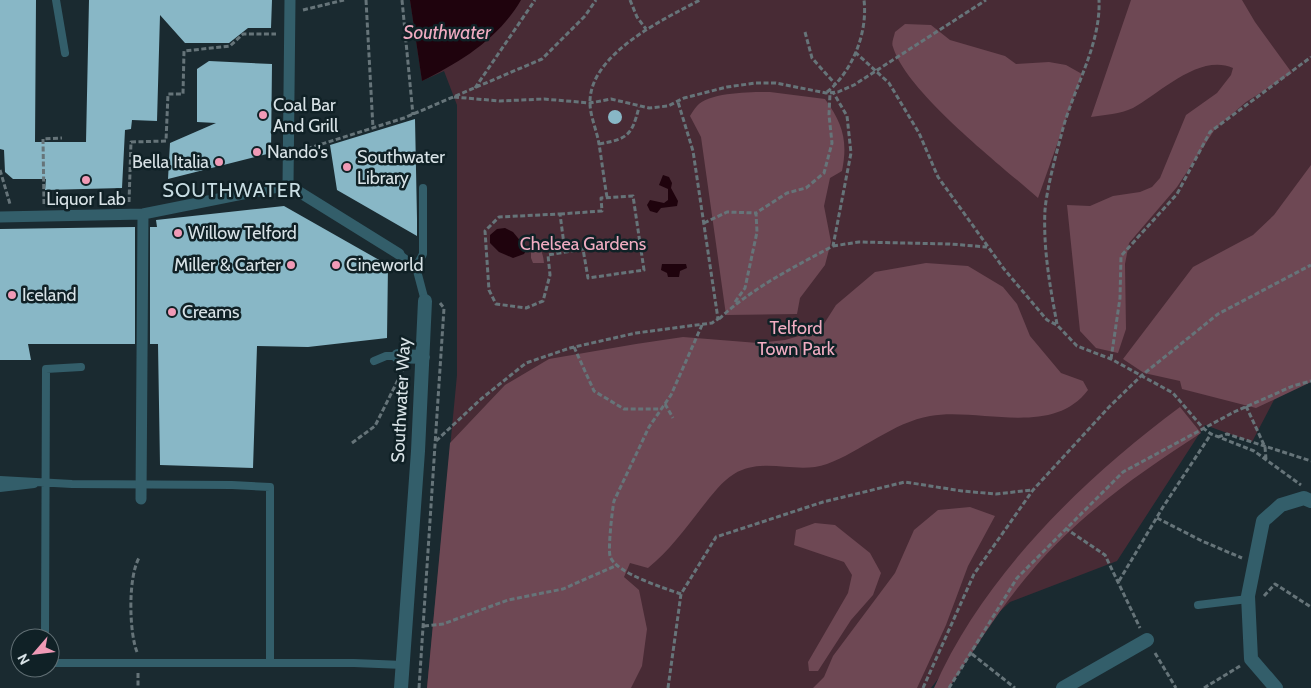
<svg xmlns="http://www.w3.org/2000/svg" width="1311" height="688" font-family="Cabin,sans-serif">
<rect width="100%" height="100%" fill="#1a2a30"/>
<!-- green -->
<path fill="#482b35" d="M 410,0 L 1311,0 L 1311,361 L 1275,398 L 1252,442 L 1205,425 L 1117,561 L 1010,602 L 965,644 L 931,688 L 427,688 L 457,375 L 457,105 L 444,71 L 422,81 Z"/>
<!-- forest -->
<path fill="#6e4854" d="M 1131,0 L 1242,0 L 1255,22 L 1292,73 L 1246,102 L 1215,129 L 1177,187 L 1129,243 L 1125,264 L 1126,329 L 1118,353 L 1096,348 L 1080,331 L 1067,205 L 1090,206 L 1113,196 L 1140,192 L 1152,187 L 1160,178 L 1186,115 L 1217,93 L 1231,75 L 1233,68 C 1199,53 1159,94 1133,108 C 1120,114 1105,115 1091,117 Z
M 905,24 L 931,25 L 950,40 L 1005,56 L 1016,64 L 1049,62 L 1066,65 L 1082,74 L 1038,198 C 1001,165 907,93 893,47 C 891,43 894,37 895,32 Z
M 770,92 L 825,99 C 843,124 848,141 842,171 L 830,178 L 824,206 L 831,242 L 825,265 L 800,298 L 797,314 L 726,315 L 701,137 L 690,116 C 692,113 694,109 697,106 C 709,92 752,92 770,92 Z
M 1311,165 L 1311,382 L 1256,408 L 1182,389 L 1180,381 L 1144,373 L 1123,359 L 1193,267 L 1253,235 L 1274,215 Z
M 535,244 C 542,248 543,255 544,263 L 533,263 L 531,258 L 531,248 Z
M 926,263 L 968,266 L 1003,287 L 1017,304 L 1030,336 L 1061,373 L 1083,381 L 1088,390 C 1052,438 979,407 930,416 C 894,422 860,452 827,464 C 796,475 764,456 734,474 C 722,481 712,495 703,506 C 686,528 669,551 648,568 L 630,563 L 624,577 L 639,590 L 647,629 L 642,666 L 631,688 L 427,688 L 450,443 L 505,385 L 549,359 L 636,344 L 683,337 L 758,343 L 785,340 L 820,330 L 836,305 L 875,272 Z
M 1180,407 L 1201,433 C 1142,471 1082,513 1035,567 C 1004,602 975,648 949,688 L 934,688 C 983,576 1083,479 1180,407 Z
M 970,507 L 995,516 L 968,566 L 946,625 L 917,688 L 813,688 L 824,677 L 833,656 L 895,573 L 914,530 L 938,510 Z
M 815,523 L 835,525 L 870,553 L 881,573 L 873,595 L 851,620 L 818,671 L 809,671 L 808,662 L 848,593 L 852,575 L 844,562 L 794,545 L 796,530 Z"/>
<!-- water -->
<path fill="#1f030d" d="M 410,0 L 521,0 C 499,38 461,62 422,81 Z
M 663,175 L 669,177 L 672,183 L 671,188 L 678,201 L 677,206 L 661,208 L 657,213 L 650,211 L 647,205 L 650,200 L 664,203 L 668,200 L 668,189 L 659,185 Z
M 505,228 L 513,232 L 527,249 L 524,254 L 513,258 L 499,252 L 490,243 L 490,235 L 497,229 Z
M 662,264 L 686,264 L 687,268 L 680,271 L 679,277 L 668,277 L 667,273 L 661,270 Z"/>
<!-- building -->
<path fill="#88b7c6" d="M 0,0 L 36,0 L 35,142 L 86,142 L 89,0 L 272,0 L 271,28 L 248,28 L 229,43 L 185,43 L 160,15 L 157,121 L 132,120 L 131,129 L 125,130 L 122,188 L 45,190 L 46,179 L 13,179 L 5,172 L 4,150 L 0,149 Z
M 209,61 L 272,64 L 271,153 L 168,179 L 170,143 L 216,123 L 197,122 L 197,69 Z
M608 117a7 7 0 1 1 14 0a7 7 0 1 1-14 0Z
M 415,119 L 417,219 L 417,236 L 337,190 L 330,145 Z
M 284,206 L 388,265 L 387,338 L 308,347 L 257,346 L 253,468 L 160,465 L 158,344 L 150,344 L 150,227 L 157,227 L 156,220 Z
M 135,227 L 135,344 L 28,344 L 31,360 L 0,360 L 0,229 Z"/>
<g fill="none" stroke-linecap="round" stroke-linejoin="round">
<!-- path -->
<path stroke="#667479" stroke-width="3" stroke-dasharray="5 2.5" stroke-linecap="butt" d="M 366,0 L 373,128
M 402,0 L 413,115
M 630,0 L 637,17 L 646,29
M 303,10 L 344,0
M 805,32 L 812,58 L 836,85
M 855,52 L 889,83 L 919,133 L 938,177 L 1004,269 L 1047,320 L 1057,325 L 1077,346 L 1111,359 L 1173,393 L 1203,428 L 1211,434 L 1254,451 L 1301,485
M 475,88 L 535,0
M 827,92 C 852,72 868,33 864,0
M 454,97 L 500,101 L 544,99 L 590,103 L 611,99 L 649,108 L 668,106 L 684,98 L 727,87 L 756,83 L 776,83 L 826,93 L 838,92 L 854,85 L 986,0
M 599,144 C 628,139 632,135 639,107
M 300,151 L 404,118 L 542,59 L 585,16 L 596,0
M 0,170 L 10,204
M 607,197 C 604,180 602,162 599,144 C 597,131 590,116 590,103 C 589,54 664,19 700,0
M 129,202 L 131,142 L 166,141 L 168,94 L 183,94 L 184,51 L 230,46 L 243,34 L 276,34
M 44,204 L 43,139 L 62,138
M 560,214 L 602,211 L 601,198 L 633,196 L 644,270 L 588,278 L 583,249 L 548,255 L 550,275 L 543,301 L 526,308 L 496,304 L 489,290 L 485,231 L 499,217 L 560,214 L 565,252
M 704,223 L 727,212 L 756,213
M 833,246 L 859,242 L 950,244 L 987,247
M 583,249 L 640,241
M 735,302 L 745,288 L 757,232 L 756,213 L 787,193 L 806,188 L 824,173 L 832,143 L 829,115 L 830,93
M 719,319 C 752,288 794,267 833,246 L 851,153 L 847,116 L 833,92
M 1057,324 C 1050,287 1043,248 1045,210 C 1047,187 1056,155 1062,132 C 1073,89 1101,45 1099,0
M 574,347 L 594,391 L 624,409 L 661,409
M 1111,359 L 1120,298 L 1121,256 L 1177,194 L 1210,132 L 1311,57
M 665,404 L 673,418
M 1246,406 L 1265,447 L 1266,459
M 1218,437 L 1227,434 L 1311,461
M 436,441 L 481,399 L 526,363 L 570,348 L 636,333 L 712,323 L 718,319 L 693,151 L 678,102
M 352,443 L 375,426 L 403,370
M 1157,518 L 1202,541 L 1242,558
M 1065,528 L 1105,555 L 1140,628
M 1119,581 L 1163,507 L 1211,434
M 681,594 C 664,588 615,573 610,556 C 608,548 612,511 614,501 L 649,427 L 671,395 L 702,325
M 1264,596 L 1275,584 L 1311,607
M 424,626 L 443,624 L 508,600 L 563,589 L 615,566
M 137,652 C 129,632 128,577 139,558
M 1155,653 L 1176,688
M 972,654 L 1015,688
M 138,673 L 138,688
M 419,688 L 444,308 L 440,303
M 668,688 L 681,594 L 716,537 L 823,502 L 905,482 L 962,491 L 996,494 L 1032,490
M 923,688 L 974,574 L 1033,490 L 1109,407 L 1141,376 L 1218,314 L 1311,265
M 949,688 L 1017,578 L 1123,472 L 1234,412 L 1293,386 L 1311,381
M 1204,688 L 1240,666"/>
<!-- service -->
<path stroke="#335e6a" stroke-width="8" d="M 56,0 L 65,53
M 399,254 L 416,267 L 425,301
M 416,267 L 423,254 L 423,188
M 374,361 L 386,356 L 398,356
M 0,480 L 72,484 L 232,485 L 270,487 L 270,663
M 0,488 L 34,484
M 1198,605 L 1248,599
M 45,638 L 46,369 L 81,367
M 50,663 L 354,663 L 403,665"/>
<!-- pedestrian -->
<path stroke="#335e6a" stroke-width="11" d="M 288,185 L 399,254
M 0,217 L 143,214 L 288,185 L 290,0
M 141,499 L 143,214"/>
<!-- minor -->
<path stroke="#335e6a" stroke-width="14" d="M 398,356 L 423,357
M 401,688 L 418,451 L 425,301
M 1063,688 L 1147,640
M 1276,688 L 1251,659 L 1248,596 L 1263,521 L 1281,505 L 1304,498 L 1311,501"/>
</g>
<!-- markers -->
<g fill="#f09ab6" stroke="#102126" stroke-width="2">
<circle cx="263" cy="115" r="5"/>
<circle cx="257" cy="152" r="5"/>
<circle cx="219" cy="162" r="5"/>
<circle cx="347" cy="167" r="5"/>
<circle cx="86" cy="180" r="5"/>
<circle cx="178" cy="233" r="5"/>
<circle cx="291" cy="265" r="5"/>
<circle cx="336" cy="265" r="5"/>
<circle cx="12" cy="295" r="5"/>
<circle cx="172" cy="312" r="5"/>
</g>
<g text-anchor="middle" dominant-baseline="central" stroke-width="5" stroke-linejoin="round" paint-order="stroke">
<!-- poi labels -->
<g font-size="18" fill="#d8e2e6" stroke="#102126" text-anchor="start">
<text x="273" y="105">Coal Bar<tspan x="273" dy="21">And Grill</tspan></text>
<text x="267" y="152">Nando's</text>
<text x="357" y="157">Southwater<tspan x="357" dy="21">Library</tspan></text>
<text x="209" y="162" text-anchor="end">Bella Italia</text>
<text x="86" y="199" text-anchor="middle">Liquor Lab</text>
<text x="188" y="233">Willow Telford</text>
<text x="281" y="265" text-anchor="end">Miller &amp; Carter</text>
<text x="346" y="265">Cineworld</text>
<text x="22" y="295">Iceland</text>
<text x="182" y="312">Creams</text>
</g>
<!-- park labels -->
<g font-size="18" fill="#f1adc2" stroke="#102126">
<text x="583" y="244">Chelsea Gardens</text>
<text x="796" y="328">Telford<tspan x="796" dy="21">Town Park</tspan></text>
</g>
<!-- street labels -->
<g font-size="18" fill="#d8e2e6" stroke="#102126">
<text transform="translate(401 400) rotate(-87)">Southwater Way</text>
</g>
<!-- water labels -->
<g font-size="19" font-style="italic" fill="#f1acc2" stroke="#102126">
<text x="447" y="32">Southwater</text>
</g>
<!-- quarter labels -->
<g font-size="20" letter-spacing="1" fill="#c8dde3" stroke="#102126">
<text x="232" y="190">SOUTHWATER</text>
</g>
</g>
<!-- north arrow -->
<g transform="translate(35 653) rotate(242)"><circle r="24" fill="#102126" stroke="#606e73"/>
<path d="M0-4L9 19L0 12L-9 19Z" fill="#f09ab6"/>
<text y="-8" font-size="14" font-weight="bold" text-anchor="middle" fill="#d8e2e6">N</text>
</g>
</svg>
